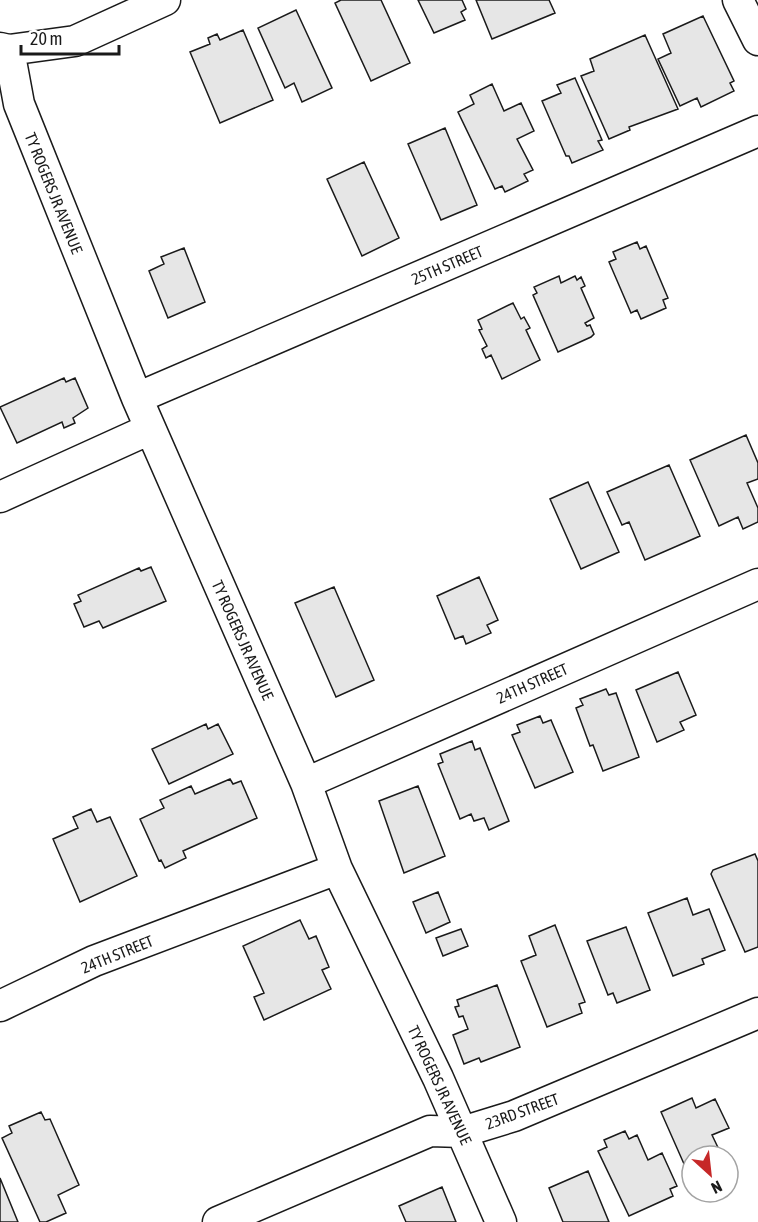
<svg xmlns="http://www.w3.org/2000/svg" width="758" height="1222" font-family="'Asap Condensed',sans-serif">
<rect width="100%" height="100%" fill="#fff"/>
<!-- building -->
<path fill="#e6e6e6" stroke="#1a1a1a" stroke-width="1.5" d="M 341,0 L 381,0 L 410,63 L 371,81 L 335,3 Z
M 418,0 L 462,0 L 466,9 L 461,12 L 465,20 L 434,33 Z
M 476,0 L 549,0 L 555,13 L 492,39 Z
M 296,10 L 332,88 L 302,102 L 294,83 L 285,88 L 258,28 Z
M 703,16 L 734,81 L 730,83 L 734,91 L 701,107 L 697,98 L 680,106 L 658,59 L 671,53 L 663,34 Z
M 243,30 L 273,100 L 220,123 L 190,52 L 210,44 L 208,38 L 217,34 L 220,40 Z
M 645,35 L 678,109 L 629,127 L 630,130 L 609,139 L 581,76 L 594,71 L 590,59 Z
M 575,78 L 602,140 L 598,141 L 603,150 L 572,163 L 569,156 L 566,156 L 542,101 L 561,93 L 557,85 Z
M 492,84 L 504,111 L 521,103 L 534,131 L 517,139 L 533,170 L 524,174 L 528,181 L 505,192 L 502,186 L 495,189 L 458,112 L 474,104 L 470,95 Z
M 445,128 L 477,205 L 441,220 L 408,144 Z
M 364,162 L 399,238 L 362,256 L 327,179 Z
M 637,242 L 640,249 L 646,246 L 668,298 L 663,300 L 666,308 L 641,319 L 637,310 L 631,313 L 609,262 L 616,259 L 613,252 Z
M 184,248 L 205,302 L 168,318 L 149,271 L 164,264 L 161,257 Z
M 559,276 L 561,283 L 575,276 L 577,280 L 581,277 L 585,286 L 581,288 L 594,318 L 585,323 L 587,326 L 590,325 L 594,334 L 591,337 L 558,352 L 533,295 L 537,293 L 534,287 Z
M 513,303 L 521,319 L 524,317 L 530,328 L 526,330 L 540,360 L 502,379 L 491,355 L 486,358 L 482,349 L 487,346 L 479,330 L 482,329 L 478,320 Z
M 64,378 L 66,382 L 75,378 L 88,408 L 73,418 L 75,423 L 64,428 L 62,422 L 17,443 L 0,407 Z
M 746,435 L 758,463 L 758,479 L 747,483 L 758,508 L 758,522 L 743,529 L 738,517 L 719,526 L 690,460 Z
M 669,465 L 700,536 L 645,560 L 629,522 L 622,525 L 607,492 Z
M 588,482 L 619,552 L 581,569 L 550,499 Z
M 151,567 L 166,601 L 103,628 L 99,621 L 84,627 L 74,604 L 81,601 L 78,595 L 139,568 L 141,571 Z
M 479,577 L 498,620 L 487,625 L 491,633 L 466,644 L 463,636 L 455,639 L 437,596 Z
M 334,587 L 374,680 L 336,697 L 295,603 Z
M 678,672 L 696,715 L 680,722 L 684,730 L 657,742 L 636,690 Z
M 606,689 L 609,695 L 616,693 L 639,757 L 603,771 L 593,745 L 590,746 L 576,708 L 583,705 L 580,699 Z
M 540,716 L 543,723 L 551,720 L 573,772 L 535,788 L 512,735 L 520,732 L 517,725 Z
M 206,724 L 208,729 L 218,724 L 233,754 L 169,784 L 152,749 Z
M 472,741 L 475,750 L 480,748 L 509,821 L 489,830 L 484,818 L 474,821 L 471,814 L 460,819 L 438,764 L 443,762 L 440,754 Z
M 230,779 L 233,784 L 241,781 L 257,818 L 183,851 L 186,858 L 165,868 L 161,860 L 159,861 L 140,819 L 164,808 L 160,800 L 191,786 L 195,794 Z
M 418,786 L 445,856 L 404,873 L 379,801 Z
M 91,809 L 97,822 L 110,817 L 137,876 L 80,902 L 53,839 L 78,828 L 73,817 Z
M 755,854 L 758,861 L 758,947 L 745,952 L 711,874 L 713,870 Z
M 438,892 L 450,922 L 426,933 L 413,902 Z
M 687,898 L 693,915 L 709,909 L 725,950 L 702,959 L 704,964 L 673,976 L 648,913 Z
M 300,920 L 309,939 L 316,936 L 329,967 L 322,970 L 331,989 L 264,1020 L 254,997 L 264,993 L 243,946 Z
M 555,925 L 585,1002 L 579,1004 L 582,1013 L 547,1027 L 521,961 L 536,955 L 529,936 Z
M 626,927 L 650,990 L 617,1003 L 613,993 L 608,995 L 587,941 Z
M 461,929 L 468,946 L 443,956 L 436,938 Z
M 497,985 L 520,1047 L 481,1062 L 479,1058 L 464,1064 L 453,1035 L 468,1029 L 463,1016 L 459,1017 L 455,1007 L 459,1006 L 457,1000 Z
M 692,1098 L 696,1108 L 715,1099 L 729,1128 L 712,1135 L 722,1156 L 692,1156 L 692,1182 L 661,1112 Z
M 41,1112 L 45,1120 L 50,1119 L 79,1185 L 58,1195 L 66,1213 L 46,1222 L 40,1222 L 2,1138 L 12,1133 L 9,1126 Z
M 625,1131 L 629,1139 L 637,1135 L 648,1160 L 662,1153 L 677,1186 L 670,1189 L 673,1196 L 629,1216 L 598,1151 L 607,1147 L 604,1140 Z
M 588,1171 L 609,1222 L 563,1222 L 549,1188 Z
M 0,1178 L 18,1222 L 0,1222 Z
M 442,1187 L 456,1222 L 406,1222 L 399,1206 Z"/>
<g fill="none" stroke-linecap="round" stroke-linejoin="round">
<defs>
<path id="minor" d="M 738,0 L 758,40
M 0,48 L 9,50 L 75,41 L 165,0
M 9,50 L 19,104 L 137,398 L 306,783 L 337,869 L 438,1078 L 501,1222
M 137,398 L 758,131
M 0,497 L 150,429
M 306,783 L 758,584
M 0,1006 L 94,961 L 337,869
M 218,1222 L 430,1131 L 462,1132 L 514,1116 L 758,1013"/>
</defs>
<!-- minor casing -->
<use href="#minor" stroke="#1a1a1a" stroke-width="33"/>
<!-- minor -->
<use href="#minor" stroke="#fff" stroke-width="30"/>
</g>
<g text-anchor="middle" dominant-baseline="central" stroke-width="4.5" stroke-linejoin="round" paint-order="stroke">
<!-- street labels -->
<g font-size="16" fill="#1a1a1a" stroke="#fff">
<text transform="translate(54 193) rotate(68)">TY ROGERS JR AVENUE</text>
<text transform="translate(447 265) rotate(-23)">25TH STREET</text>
<text transform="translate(243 640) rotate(66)">TY ROGERS JR AVENUE</text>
<text transform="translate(532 683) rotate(-24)">24TH STREET</text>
<text transform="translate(117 954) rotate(-22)">24TH STREET</text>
<text transform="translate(440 1085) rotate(65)">TY ROGERS JR AVENUE</text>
<text transform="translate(522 1111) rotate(-20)">23RD STREET</text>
</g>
</g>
<!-- north arrow -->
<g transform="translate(710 1174) rotate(153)"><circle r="28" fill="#ffffff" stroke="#a3a3a3" stroke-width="1.5"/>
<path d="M0-4.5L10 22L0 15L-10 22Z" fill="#c62828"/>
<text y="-9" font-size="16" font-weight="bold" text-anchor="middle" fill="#1a1a1a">N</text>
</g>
<!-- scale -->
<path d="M21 45v9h98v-9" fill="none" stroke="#1a1a1a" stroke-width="3"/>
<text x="30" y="45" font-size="18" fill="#1a1a1a" stroke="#ffffff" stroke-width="4.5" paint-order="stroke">20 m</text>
</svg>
